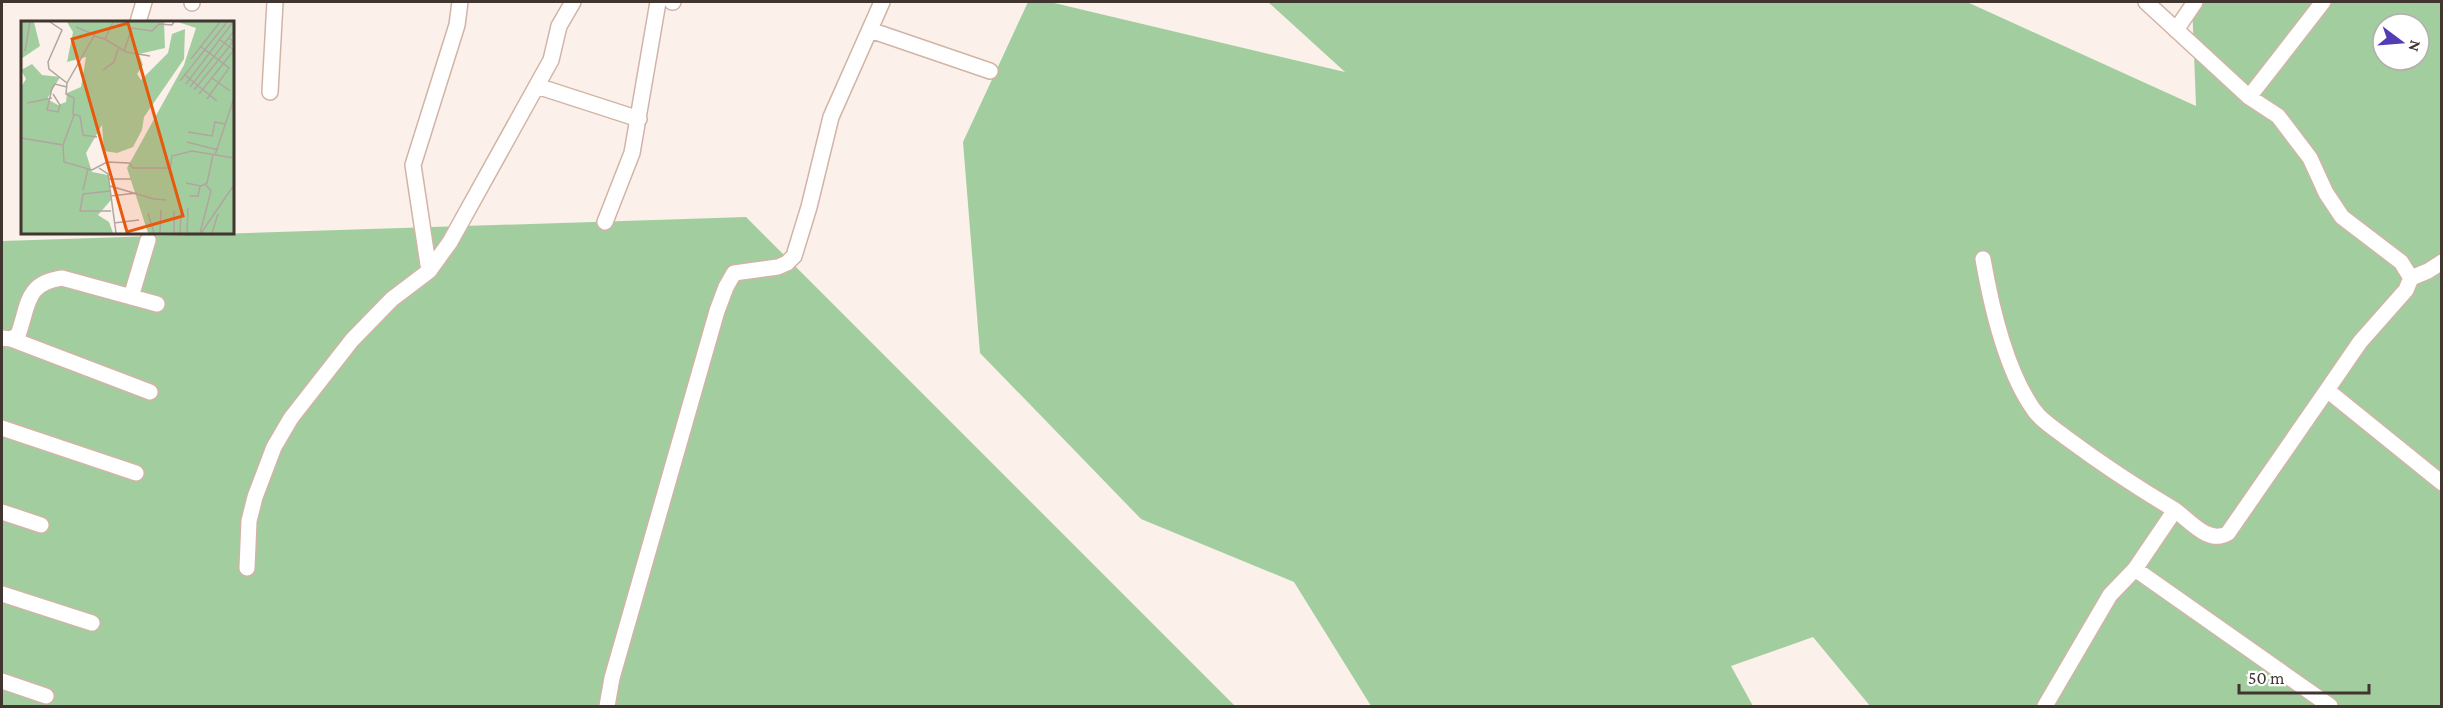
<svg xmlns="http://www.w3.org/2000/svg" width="2443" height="708" font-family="'Crimson Pro',serif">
<rect width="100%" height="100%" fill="#fcf0ea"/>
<!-- green -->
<path fill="#a2ce9f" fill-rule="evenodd" d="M 1028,2 L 1050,2 L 1345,72 L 1268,2 L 1967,2 L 2196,106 L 2192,2 L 2441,2 L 2441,706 L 1870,706 L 1813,637 L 1731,666 L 1753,706 L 1371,706 L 1294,582 L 1141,519 L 980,353 L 963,142 ZM 2383,24 L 2419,24 L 2419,60 L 2383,60 Z
M 746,217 L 1235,706 L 2,706 L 2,241 Z"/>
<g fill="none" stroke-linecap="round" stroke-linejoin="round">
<defs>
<path id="minor" d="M 672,2 L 673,2
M 2146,2 L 2249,97 L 2278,116 L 2310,158 L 2326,193 L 2342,217 L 2401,262 L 2411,278 L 2406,290 L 2360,342 L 2327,390 L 2442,483
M 192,3 L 192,2
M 138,22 L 144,2
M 870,30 L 990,71
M 2176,30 L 2195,2
M 537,86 L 639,119
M 270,92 L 275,2
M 2249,97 L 2323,2
M 605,222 L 632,153 L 658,2
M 1983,259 C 1991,305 2006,371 2034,410 C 2042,422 2057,430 2068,439 C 2103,465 2138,488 2175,510
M 429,271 L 413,165 L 457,25 L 460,2
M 2411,278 L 2428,271 L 2442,262
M 131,297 L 148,240
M 2,338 L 11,339 L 18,335 C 29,305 25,283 62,278 L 157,304
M 11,339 L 150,392
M 2,428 L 136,473
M 2,512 L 41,525
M 247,568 L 249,521 L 255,497 L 274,447 L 291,418 L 352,340 L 392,299 L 429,271 L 450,242 L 551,60 L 559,26 L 573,2
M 2135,569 L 2330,706
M 2,594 L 92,623
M 2,681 L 46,696
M 607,706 L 612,678 L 717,311 L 726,287 L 734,273 L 778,267 L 787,263 L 794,256 L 809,207 L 831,117 L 882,2
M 2045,706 L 2110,595 L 2135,569 L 2175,510 C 2190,521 2209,545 2228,533 L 2327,390"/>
</defs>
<!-- minor casing -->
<use href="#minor" stroke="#d2b4a7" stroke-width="18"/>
<!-- minor -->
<use href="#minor" stroke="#fff" stroke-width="15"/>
</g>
<!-- overview -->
<g transform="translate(21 21)">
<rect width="213" height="213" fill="#fcf0ea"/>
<path d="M 0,1 L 13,1 L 19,25 L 0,38 ZM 46,1 L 143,1 L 144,27 L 118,33 L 122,44 L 116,53 L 120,59 L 147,32 L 151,13 L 164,8 L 163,38 L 123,96 L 121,109 L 112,126 L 96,132 L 83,130 L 81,104 L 65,132 L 71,151 L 87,154 L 90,179 L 77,194 L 88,201 L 92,212 L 0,212 L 0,66 L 5,58 L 0,49 L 11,43 L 21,54 L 39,56 L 26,78 L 37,84 L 45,81 L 46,72 L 60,66 L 65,36 L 46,41 L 52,11 ZM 157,1 L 213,1 L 213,212 L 127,212 L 106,147 L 163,44 L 175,7 Z" fill="#a2ce9f"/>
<path fill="none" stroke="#b1a5a0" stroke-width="1.5" d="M 29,1 L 41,9 L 27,41 L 28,48 L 46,62 L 45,73 L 53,77 L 52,93 L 59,95 L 62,114 L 76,116M 55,6 L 74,14M 84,18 L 105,31 L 129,35M 198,18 L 213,29M 179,25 L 208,47 L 186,78M 4,30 L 9,1M 103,30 L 111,7 L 131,10 L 138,3 L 151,4 L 153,1M 170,38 L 199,1M 82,49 L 93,41 L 97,28M 164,54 L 196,80M 191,57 L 209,70M 159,60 L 206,1M 46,62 L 73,15 L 84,18 L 92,1M 165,63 L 212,1M 169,66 L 213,10M 173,69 L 208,26 L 212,20 L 208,17M 32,73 L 39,84 L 37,91 L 26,89 L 31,67 L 34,63 L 46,66M 178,73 L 213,29M 6,82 L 31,77M 167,111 L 191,115 L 194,101 L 204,103M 0,117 L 42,124 L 43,141 L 71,149 L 86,141 L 108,142 L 112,147 L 149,147 L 151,135 L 171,130 L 213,137M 166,121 L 197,129M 42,124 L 53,94M 194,134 L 213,77M 78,147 L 87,153 L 95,212M 88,158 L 110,158M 165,162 L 180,165 L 186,162 L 192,134M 89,165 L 133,178 L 145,179M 62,169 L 67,148M 89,170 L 62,173 L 59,190 L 90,190M 89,175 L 116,172M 169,175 L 177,175 L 179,165M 127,192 L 133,212M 93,202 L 118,199M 139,212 L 140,189M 153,212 L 153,190M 159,212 L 160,191M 166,212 L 167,187M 179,212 L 190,170 L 184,163M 180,212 L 213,164M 191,212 L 197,193"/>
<path fill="#e8590c" fill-opacity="0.15" stroke="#e8590c" stroke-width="3" d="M 107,2 L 162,195 L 106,211 L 51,18 Z"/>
<rect width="213" height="213" fill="none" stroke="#413530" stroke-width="3"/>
</g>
<!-- border -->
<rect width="2443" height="708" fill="none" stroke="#413530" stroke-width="6"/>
<!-- north arrow -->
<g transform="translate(2401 42) rotate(106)"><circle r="28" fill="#ffffff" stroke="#b3aeac" stroke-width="1.5"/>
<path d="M0-4.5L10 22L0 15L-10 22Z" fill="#543cb4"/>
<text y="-9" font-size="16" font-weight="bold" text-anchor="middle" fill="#413530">N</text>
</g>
<!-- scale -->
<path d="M2239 684v9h130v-9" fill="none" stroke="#413530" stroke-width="3"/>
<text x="2248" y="684" font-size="18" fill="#413530" stroke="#ffffff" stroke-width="4.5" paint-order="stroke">50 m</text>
</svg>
